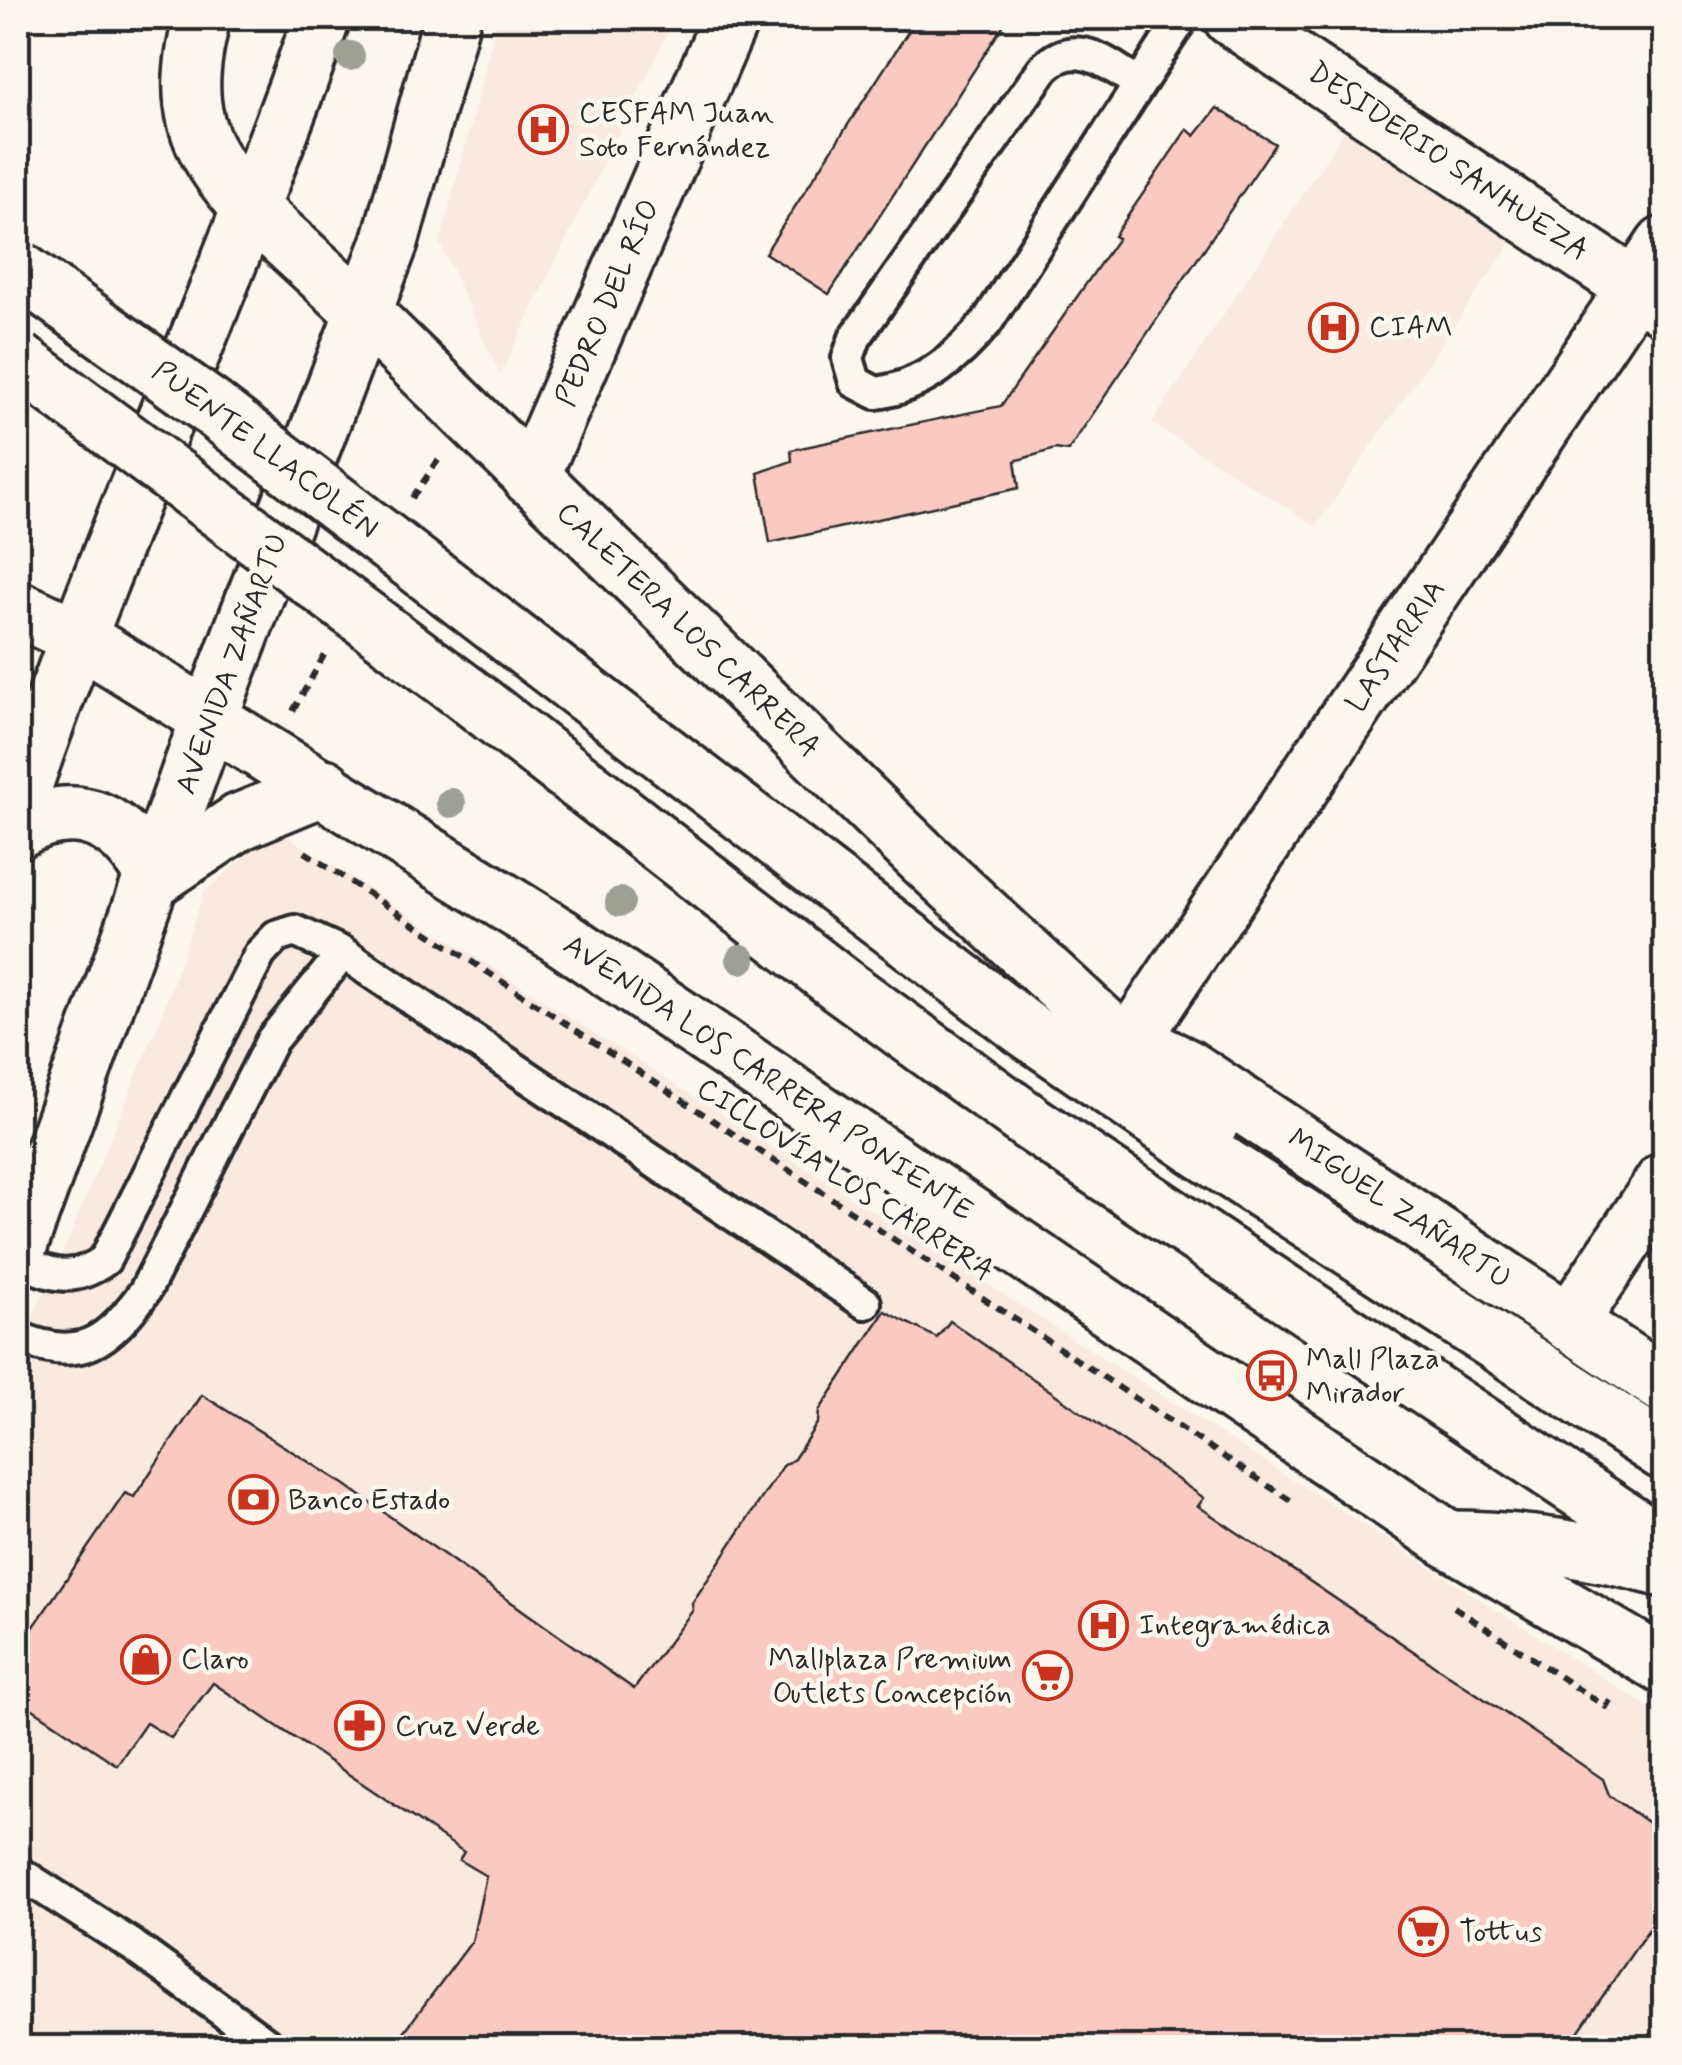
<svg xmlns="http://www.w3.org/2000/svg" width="1682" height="2065" font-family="Mynerve,sans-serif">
<rect width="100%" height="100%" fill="#fbf7ec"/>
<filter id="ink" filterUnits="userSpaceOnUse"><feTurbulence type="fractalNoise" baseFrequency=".01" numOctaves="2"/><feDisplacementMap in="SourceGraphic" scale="20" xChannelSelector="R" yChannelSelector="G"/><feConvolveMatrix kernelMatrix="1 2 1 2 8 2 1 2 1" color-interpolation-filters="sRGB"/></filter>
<g filter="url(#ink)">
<!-- built -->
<path fill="#fae9df" d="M 498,18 L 675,18 L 500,375 L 440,243 Z
M 1354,117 L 1519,231 L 1316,526 L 1152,423 Z
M 277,830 L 1664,1717 L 1664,2047 L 18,2048 L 18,1349 L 69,1238 L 161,1017 L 204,892 Z"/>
<!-- building -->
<path fill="#f9c9c2" stroke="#2b2b2b" stroke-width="2.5" d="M 917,18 L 1008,18 L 829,294 L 765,253 Z
M 1217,108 L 1275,144 L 1068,451 L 1055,449 L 1015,461 L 1019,488 L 770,543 L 758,473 L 792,461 L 791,450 L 1001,406 L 1118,238 L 1114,236 L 1187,129 L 1195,136 Z
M 885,1311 L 937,1338 L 950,1321 L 1204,1498 L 1198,1506 L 1603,1779 L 1609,1795 L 1664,1834 L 1664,1907 L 1567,2048 L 392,2048 L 472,1941 L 486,1876 L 459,1860 L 464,1852 L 213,1683 L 171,1738 L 146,1723 L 117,1765 L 18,1699 L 18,1650 L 125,1493 L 134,1497 L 202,1395 L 344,1484 L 634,1689 L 693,1610 L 692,1603 L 783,1466 L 794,1459 L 818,1422 L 819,1411 Z"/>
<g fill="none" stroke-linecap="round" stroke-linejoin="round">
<defs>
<path id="lane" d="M 1139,84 C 1108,64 1076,35 1043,69 L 855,338 L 848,358 L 855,382 L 876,393 C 923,387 958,357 987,322 L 1182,18
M 18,1260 C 52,1275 72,1284 105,1260 L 260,954 L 276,937 L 295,931 L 343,953 L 865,1303
M 18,1337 C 80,1365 109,1341 145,1291 L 272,1040 L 343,953
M 18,1872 L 132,1945 L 273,2048"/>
<path id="street" d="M 1664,245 L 1127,1047 L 1159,1054 L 1186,1067 L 1664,1385
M 531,478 L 731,18
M 1569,1323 L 1664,1181
M 1448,1539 L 1664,1666"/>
<path id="secondary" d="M 1232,18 L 1664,307
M 251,209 L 364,313 L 923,858 L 1127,1047
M 76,636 L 558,935 L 1448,1539
M 18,803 C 109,537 228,282 322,18
M 18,830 C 79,796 125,822 154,879
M 154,879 L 239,822 L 324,787
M 18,1249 L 210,716 L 390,242 L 452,18"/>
<path id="primary" d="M 202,18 C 180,102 192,146 251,209
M 18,609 L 76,636
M 510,636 L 1024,1028 L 1199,1149 L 1664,1452
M 464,692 L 841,985 L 1032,1124 L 1664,1546
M 1127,1047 L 1210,1124
M 1448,1539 C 1524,1539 1591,1550 1664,1569"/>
</defs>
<!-- lane casing -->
<use href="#lane" stroke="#2b2b2b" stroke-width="38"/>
<!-- street casing -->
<use href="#street" stroke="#2b2b2b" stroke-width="62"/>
<!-- secondary casing -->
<use href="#secondary" stroke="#2b2b2b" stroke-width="62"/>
<!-- primary casing -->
<use href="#primary" stroke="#2b2b2b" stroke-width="62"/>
<!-- path -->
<path stroke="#2b2b2b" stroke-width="6" stroke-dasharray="10 8" stroke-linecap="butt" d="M 412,498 L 439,459
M 293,711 L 326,652
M 305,852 L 1293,1502
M 1454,1607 L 1606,1707 L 1614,1694"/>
<!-- lane -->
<use href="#lane" stroke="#fbf7ec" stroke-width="30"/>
<!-- street -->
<use href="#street" stroke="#fbf7ec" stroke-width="55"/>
<!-- secondary -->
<use href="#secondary" stroke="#fbf7ec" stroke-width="55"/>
<!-- primary -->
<use href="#primary" stroke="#fbf7ec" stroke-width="55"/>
<defs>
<path id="primary-bridge" d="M 18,269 L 212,408 L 510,636
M 18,360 L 464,692"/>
</defs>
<!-- primary-bridge casing -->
<use href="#primary-bridge" stroke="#2b2b2b" stroke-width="62" stroke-linecap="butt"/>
<!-- primary-bridge -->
<use href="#primary-bridge" stroke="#fbf7ec" stroke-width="55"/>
</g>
<!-- trees -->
<g fill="#9ea091">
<circle cx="350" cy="56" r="15"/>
<circle cx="451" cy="803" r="15"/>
<circle cx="620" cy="902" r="15"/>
<circle cx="741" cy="959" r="15"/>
</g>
</g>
<!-- icons -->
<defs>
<symbol id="hospital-ring" viewBox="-11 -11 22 22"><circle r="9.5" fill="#fbf7ec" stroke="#c8321e" stroke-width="1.5"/><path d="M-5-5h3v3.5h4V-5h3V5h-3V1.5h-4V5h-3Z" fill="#c8321e"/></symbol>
<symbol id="bus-ring" viewBox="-11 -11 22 22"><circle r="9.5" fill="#fbf7ec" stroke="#c8321e" stroke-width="1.5"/><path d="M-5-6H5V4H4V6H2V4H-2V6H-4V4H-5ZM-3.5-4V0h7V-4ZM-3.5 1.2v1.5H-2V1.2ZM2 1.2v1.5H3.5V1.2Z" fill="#c8321e"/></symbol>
<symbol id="bank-ring" viewBox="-11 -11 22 22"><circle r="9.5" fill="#fbf7ec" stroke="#c8321e" stroke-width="1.5"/><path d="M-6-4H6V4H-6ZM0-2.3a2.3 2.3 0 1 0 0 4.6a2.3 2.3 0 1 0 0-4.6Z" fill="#c8321e"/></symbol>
<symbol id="shop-ring" viewBox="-11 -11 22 22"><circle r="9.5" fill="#fbf7ec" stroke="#c8321e" stroke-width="1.5"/><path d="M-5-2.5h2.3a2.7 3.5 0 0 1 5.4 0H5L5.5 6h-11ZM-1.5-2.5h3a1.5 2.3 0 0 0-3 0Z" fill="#c8321e"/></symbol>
<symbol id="supermarket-ring" viewBox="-11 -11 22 22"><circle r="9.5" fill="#fbf7ec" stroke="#c8321e" stroke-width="1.5"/><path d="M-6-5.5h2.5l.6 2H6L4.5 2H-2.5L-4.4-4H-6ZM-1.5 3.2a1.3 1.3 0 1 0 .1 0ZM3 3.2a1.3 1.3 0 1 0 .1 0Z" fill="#c8321e"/></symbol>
<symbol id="pharmacy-ring" viewBox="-11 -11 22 22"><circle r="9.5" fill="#fbf7ec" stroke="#c8321e" stroke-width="1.5"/><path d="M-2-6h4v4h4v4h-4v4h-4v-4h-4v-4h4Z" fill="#c8321e"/></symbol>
</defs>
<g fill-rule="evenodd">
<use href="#hospital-ring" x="516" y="102" width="55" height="55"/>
<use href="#hospital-ring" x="1306" y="300" width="55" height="55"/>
<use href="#bus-ring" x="1244" y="1348" width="55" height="55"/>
<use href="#bank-ring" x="226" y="1472" width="55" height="55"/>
<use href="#hospital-ring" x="1076" y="1598" width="55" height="55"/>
<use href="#shop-ring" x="118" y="1632" width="55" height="55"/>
<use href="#supermarket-ring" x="1020" y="1648" width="55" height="55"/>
<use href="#pharmacy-ring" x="332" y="1698" width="55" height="55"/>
<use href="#supermarket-ring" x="1396" y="1904" width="55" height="55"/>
</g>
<g text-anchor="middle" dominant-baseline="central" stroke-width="9" stroke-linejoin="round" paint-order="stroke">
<!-- poi labels -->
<g font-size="30" fill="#2b2b2b" stroke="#fbf7ec" text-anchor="start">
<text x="579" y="113">CESFAM Juan<tspan x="579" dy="34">Soto Fernández</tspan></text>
<text x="1369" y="327">CIAM</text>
<text x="1306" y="1359">Mall Plaza<tspan x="1306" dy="34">Mirador</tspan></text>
<text x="288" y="1500">Banco Estado</text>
<text x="1139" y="1625">Integramédica</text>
<text x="181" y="1659">Claro</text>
<text x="1012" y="1659" text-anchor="end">Mallplaza Premium<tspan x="1012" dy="34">Outlets Concepción</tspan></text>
<text x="395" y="1726">Cruz Verde</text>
<text x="1459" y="1932">Tottus</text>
</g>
<!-- street labels -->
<g font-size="30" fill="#2b2b2b" stroke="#fbf7ec">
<text transform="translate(1448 162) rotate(34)">DESIDERIO SANHUEZA</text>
<text transform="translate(608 303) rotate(-67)">PEDRO DEL RÍO</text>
<text transform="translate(265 450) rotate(37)">PUENTE LLACOLÉN</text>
<text transform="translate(688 630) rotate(44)">CALETERA LOS CARRERA</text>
<text transform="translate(1396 646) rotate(-56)">LASTARRIA</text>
<text transform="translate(232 664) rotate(-70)">AVENIDA ZAÑARTU</text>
<text transform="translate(768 1078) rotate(34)">AVENIDA LOS CARRERA PONIENTE</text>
<text transform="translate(845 1180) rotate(33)">CICLOVÍA LOS CARRERA</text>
<text transform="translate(1399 1209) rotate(34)">MIGUEL ZAÑARTU</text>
</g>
</g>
<!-- margin -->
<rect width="1682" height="2065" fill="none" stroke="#fbf7ec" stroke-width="60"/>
<rect x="30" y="30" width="1622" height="2005" fill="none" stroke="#2b2b2b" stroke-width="4" filter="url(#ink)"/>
</svg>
